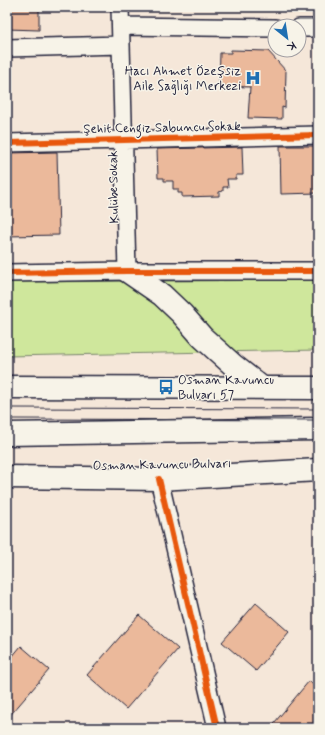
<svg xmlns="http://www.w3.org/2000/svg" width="325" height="735" font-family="Mynerve,sans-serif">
<rect width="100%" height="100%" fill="#f5e7d9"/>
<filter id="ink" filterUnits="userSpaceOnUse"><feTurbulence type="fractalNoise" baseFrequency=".025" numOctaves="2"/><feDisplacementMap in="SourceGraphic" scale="8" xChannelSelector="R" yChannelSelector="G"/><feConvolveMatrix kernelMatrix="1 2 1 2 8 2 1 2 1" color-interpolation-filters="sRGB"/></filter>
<g filter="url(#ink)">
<!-- green -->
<path fill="#cfe79c" stroke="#78846c" d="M 318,280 L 318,350 L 7,356 L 7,282 Z"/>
<!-- building -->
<path fill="#ebb99b" stroke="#22223b" d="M 7,7 L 39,7 L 39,30 L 7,29 Z
M 231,50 L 268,51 L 286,71 L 285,108 L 282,107 L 282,119 L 248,118 L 250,87 L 219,86 L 220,53 L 231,53 Z
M 280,146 L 318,146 L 318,193 L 281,194 Z
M 242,147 L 243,175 L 236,175 L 236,179 L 227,179 L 228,187 L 223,187 L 223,191 L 219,192 L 219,196 L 182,197 L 182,193 L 178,193 L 178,189 L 173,189 L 173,181 L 164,181 L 164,178 L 158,178 L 157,149 Z
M 57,152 L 59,235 L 7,236 L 7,153 Z
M 256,603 L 289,632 L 256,671 L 222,642 Z
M 139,615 L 178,649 L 126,709 L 87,675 Z
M 21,646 L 49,670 L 7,719 L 7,663 Z
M 309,681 L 318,689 L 318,723 L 314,728 L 270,728 Z"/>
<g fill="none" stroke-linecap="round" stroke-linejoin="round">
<defs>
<path id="street" d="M 120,7 L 127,271
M 121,26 L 275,28
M 299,28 L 318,28
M 7,48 L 121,45
M 7,143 L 318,135
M 7,273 L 127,271 L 318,271
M 159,479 L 217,728"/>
<path id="highway" d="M 127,271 L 162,295 L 182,314 L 202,337 L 233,365 L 261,387
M 7,387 L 318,388
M 7,434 L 318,429
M 7,477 L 159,479 L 318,470"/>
</defs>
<!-- street casing -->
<use href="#street" stroke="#22223b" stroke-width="20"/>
<!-- highway casing -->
<use href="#highway" stroke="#22223b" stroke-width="25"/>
<!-- street -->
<use href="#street" stroke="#f7f3e8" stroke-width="17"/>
<!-- highway -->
<use href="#highway" stroke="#f7f3e8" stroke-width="22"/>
<!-- tram -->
<path stroke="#22223b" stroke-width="1" d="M 7,408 L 318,409
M 7,419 L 318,420"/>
<defs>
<path id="cycleway" d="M 7,143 L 318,135
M 7,273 L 127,271 L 318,271
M 159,479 L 217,728"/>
</defs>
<!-- cycleway casing -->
<use href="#cycleway" stroke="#f7f3e8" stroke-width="8"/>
<!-- cycleway -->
<use href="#cycleway" stroke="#e8590c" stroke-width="6"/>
</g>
</g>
<!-- icons -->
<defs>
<symbol id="hospital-bare" viewBox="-9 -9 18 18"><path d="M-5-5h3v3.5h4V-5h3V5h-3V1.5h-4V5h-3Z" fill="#1f6fb2" stroke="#f7f3e8" stroke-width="2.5" paint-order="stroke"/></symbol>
<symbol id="bus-bare" viewBox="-9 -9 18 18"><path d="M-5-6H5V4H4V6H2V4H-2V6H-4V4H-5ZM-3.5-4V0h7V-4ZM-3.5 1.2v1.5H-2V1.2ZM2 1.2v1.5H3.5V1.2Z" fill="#1f6fb2" stroke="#f7f3e8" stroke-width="2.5" paint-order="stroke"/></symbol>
</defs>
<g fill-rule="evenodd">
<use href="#hospital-bare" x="242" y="67" width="22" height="22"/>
<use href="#bus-bare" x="155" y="376" width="22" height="22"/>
</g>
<g text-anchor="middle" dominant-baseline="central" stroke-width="3" stroke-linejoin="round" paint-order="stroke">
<!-- poi labels -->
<g font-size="13" fill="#22223b" stroke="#f7f3e8" text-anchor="end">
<text x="241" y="71">Hacı Ahmet Özeşsiz<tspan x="241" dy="15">Aile Sağlığı Merkezi</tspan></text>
<text x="178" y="380" text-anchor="start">Osman Kavuncu<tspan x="178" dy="15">Bulvarı 57</tspan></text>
</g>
<!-- street labels -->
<g font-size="13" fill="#22223b" stroke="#f7f3e8">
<text transform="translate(162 128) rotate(-1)">Şehit Cengiz Sabuncu Sokak</text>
<text transform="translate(114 187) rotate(-91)">Kulübe Sokak</text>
<text transform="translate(162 465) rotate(-1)">Osman Kavuncu Bulvarı</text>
</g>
</g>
<!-- margin -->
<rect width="325" height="735" fill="none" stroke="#f7f3e8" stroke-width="24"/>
<rect x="12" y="12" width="301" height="711" fill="none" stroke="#22223b" stroke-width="1.5" filter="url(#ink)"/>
<!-- north arrow -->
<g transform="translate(287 38) rotate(150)"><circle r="19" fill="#f7f3e8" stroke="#a29fa3"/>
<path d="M0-3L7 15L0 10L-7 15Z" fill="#1f6fb2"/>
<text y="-6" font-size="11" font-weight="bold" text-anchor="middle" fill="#22223b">K</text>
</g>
</svg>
